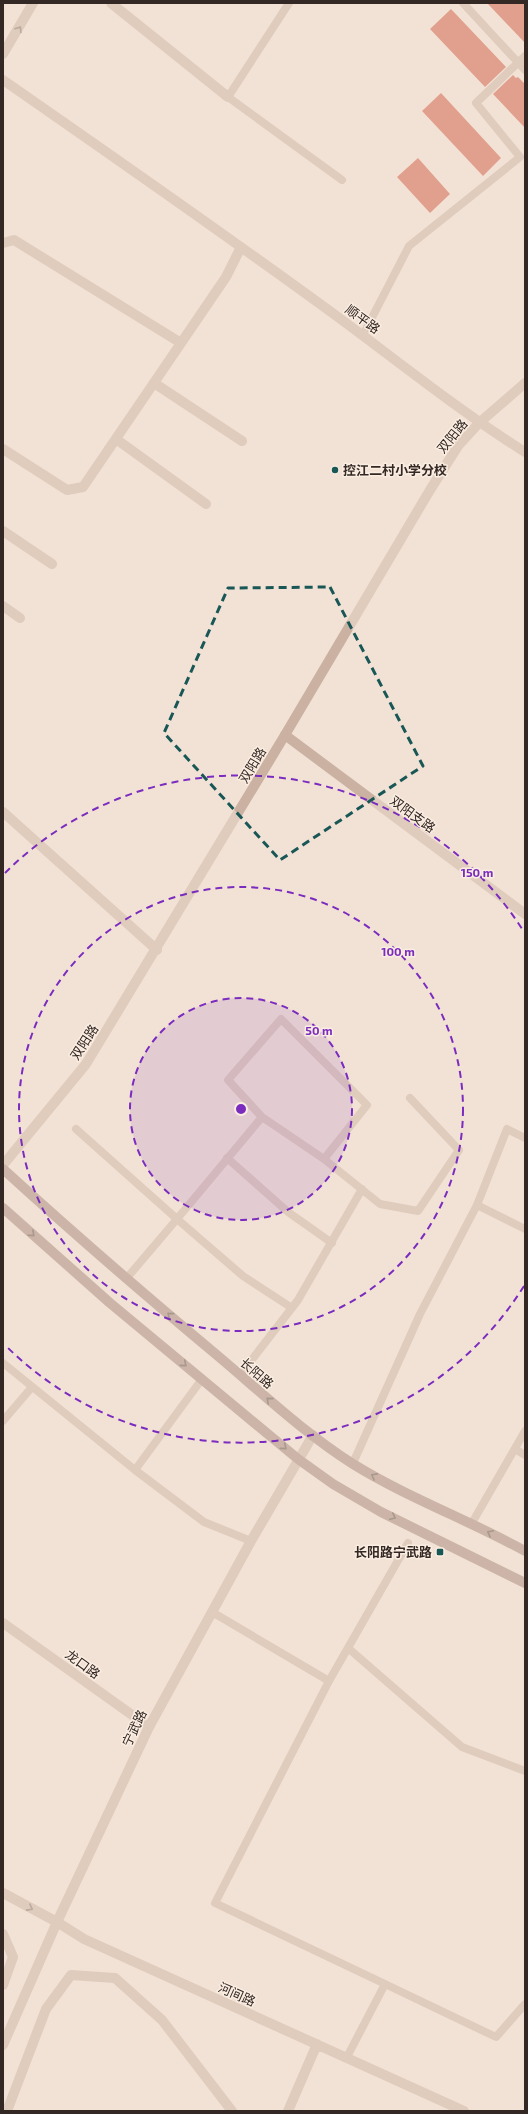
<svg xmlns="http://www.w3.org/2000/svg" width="528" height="2114" font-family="'Exo 2','Noto Sans SC',sans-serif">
<rect width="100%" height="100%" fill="#f2e2d5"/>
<!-- building -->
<path fill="#cd5138" d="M 487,3 L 525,3 L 525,43 Z
M 451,9 L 506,67 L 485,87 L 430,29 Z
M 513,75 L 516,78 L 518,77 L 525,84 L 525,128 L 493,94 Z
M 441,93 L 501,158 L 483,176 L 422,111 Z
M 418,158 L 450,194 L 430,213 L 397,177 Z"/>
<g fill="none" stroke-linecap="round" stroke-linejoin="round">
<!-- service -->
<path stroke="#cab1a1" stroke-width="8" d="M 289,3 L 228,97 L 342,180
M 463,3 L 525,70
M 363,335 L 409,246 L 520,157 L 476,103 L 525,56
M 262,1117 L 324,1159 L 367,1105 L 281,1019 L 228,1080 L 262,1117 L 177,1219 L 243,1276 L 292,1308
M 76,1129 L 177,1219 L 126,1279
M 227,1158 L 288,1212 L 332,1243
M 324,1159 L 380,1204 L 418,1211 L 459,1150 L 410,1098
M 477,1205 L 507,1129 L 525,1138
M 3,1363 L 135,1470 L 202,1379
M 240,1375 L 298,1300 L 362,1189
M 3,1421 L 32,1387
M 515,1449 L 525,1455
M 353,1463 L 420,1314 L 477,1205 L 525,1229
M 135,1470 L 204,1522 L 251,1541
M 472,1523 L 525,1431
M 212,1612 L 329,1681 L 408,1543
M 348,1648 L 462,1747 L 525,1771
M 329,1681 L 215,1903 L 385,1984 L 347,2057
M 385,1984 L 496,2037 L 525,2004"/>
<!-- minor -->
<path stroke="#cab1a1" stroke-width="10" d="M 111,3 L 228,97
M 3,54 L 33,3
M 3,80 C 111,155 220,231 327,309 C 393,357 456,409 525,452
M 3,243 L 14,240 L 181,343
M 154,383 L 242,441
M 116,439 L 206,504
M 3,449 L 67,490 L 83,487 L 226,277 L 241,247
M 3,531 L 52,564
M 3,606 L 20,618
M 285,735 L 525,914
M 3,812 L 157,950
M 3,1623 L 149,1727
M 3,1893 L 57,1922 L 84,1939 L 464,2111
M 3,1934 L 13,1957 L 3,1985
M 3,2045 L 57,1922 L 149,1727 L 251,1541 L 313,1435
M 7,2111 L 46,2009 L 71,1975 L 115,1978 L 162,2020 L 232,2111
M 288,2111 L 317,2044"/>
<!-- tertiary -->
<path stroke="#cab1a1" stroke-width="10" d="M 3,1165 L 86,1064 L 285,735 L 430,490 L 458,446 L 479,423 L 525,383"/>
<!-- secondary -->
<path stroke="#9e7f72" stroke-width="10" d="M 3,1169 C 73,1233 145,1295 218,1356 C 262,1393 304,1433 353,1464 C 408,1498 469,1520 525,1551
M 3,1208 L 110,1303 L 298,1459 L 333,1484 L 381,1512 L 525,1583"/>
</g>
<!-- one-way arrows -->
<defs><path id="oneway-chevron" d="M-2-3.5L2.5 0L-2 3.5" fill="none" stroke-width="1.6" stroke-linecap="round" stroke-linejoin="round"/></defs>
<g stroke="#78665c">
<use href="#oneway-chevron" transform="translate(19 29) rotate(-58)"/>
<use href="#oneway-chevron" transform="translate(30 1908) rotate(28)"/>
</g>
<g stroke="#4e3e38">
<use href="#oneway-chevron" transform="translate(32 1234) rotate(42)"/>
<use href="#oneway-chevron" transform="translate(170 1315) rotate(-140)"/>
<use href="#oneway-chevron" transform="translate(184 1364) rotate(40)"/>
<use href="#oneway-chevron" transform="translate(269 1400) rotate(-139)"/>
<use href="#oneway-chevron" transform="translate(284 1447) rotate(40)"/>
<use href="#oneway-chevron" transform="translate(374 1476) rotate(-151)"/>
<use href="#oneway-chevron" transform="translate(393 1517) rotate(25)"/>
<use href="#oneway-chevron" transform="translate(490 1533) rotate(-153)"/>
</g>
<!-- marked area -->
<path d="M0 0H528V2114H0ZM 330,587 L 423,766 L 280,860 L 164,733 L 228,588 Z" fill="#f2e2d5" fill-opacity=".55" fill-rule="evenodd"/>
<path fill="none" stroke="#185756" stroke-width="3" stroke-dasharray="8 5" stroke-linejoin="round" d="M 330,587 L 423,766 L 280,860 L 164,733 L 228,588 Z"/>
<!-- distance rings -->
<circle cx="241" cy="1109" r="111" fill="#7b2cbf" fill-opacity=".12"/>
<g fill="none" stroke="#7b2cbf" stroke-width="2" stroke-dasharray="7 5">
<circle cx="241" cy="1109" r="111"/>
<circle cx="241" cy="1109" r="222"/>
<path d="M524 1286A334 334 0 0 1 5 1345M5 873A334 334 0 0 1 524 932"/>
</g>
<!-- markers -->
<g fill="#185756" stroke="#faede1" stroke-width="1.5">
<circle cx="335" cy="470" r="4"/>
<rect x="436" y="1548" width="8" height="8" rx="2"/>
</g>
<g text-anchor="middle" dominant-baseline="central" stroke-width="3" stroke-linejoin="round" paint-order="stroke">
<!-- street labels -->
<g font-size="13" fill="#342824" stroke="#faede1">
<text transform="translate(363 319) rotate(36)">顺平路</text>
<text transform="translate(452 436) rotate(-51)">双阳路</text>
<text transform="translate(252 765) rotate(-59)">双阳路</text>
<text transform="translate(413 814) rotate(36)">双阳支路</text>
<text transform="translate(84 1042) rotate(-57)">双阳路</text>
<text transform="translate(257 1373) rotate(41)">长阳路</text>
<text transform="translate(83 1664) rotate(36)">龙口路</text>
<text transform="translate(134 1728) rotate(-64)">宁武路</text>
<text transform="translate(237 1994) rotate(24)">河间路</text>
</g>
<!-- poi labels -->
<g font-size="13" font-weight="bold" fill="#342824" stroke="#faede1" text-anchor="start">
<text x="343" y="470">控江二村小学分校</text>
<text x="432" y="1552" text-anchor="end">长阳路宁武路</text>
</g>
</g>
<circle cx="241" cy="1109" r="6" fill="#7b2cbf" stroke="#faede1" stroke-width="2"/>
<g font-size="12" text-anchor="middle" font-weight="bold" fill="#7b2cbf" stroke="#faede1" stroke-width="3" stroke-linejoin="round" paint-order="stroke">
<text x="477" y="877">150 m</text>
<text x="398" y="956">100 m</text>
<text x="319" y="1035">50 m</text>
</g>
<!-- border -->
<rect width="528" height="2114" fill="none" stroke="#342824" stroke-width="8"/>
</svg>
